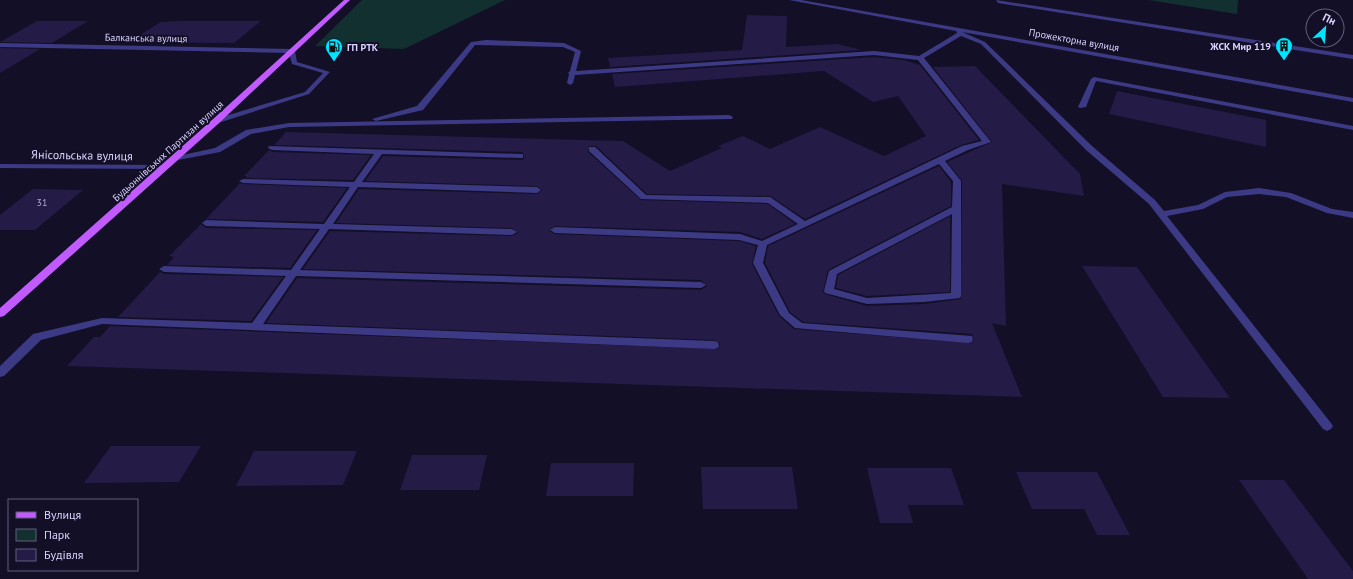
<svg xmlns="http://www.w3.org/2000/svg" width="1353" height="579" font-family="'PT Sans',sans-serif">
<rect width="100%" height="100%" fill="#130f26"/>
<!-- green -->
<path fill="#12302f" d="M 362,0 L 505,0 L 404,49 L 315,46 Z
M 1148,0 L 1238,0 L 1237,14 Z"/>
<!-- building -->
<path fill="#241b47" d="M 747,15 L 787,16 L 786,47 L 837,44 L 862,50 L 610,67 L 608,58 L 742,50 Z
M 37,21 L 88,21 L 52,43 L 0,42 Z
M 180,21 L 261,21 L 234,43 L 128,42 L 161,22 Z
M 0,48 L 40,49 L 0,73 Z
M 874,57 L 904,60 L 920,65 L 979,140 L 961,145 L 805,219 L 770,196 L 647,194 L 596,146 L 589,146 L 588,152 L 641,200 L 768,204 L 795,224 L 762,239 L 740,232 L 555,226 L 549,231 L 555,234 L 739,241 L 756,246 L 752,264 L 779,316 L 794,329 L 972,343 L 974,339 L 972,334 L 803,322 L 790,312 L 765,263 L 768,246 L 939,166 L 951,182 L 951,206 L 828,270 L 823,292 L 825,294 L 867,306 L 924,304 L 961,299 L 962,181 L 947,162 L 992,142 L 933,67 L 975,66 L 1080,174 L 1084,196 L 1002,184 L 1006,326 L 992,323 L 1022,397 L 67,366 L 94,337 L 100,337 L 110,326 L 718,349 L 720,345 L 719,342 L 714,340 L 266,323 L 297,278 L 701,290 L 707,286 L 701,280 L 303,269 L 330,231 L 512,236 L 518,233 L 512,228 L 336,223 L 359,189 L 537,194 L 542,190 L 537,186 L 365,181 L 383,156 L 523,160 L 524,158 L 523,152 L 274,145 L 286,132 L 623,141 L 670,171 L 722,148 L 718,146 L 743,136 L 770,149 L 820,127 L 884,156 L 926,136 L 898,96 L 873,102 L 824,71 L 615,87 L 612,74 Z
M 1117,91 L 1266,120 L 1266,147 L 1109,114 Z
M 269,150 L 272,152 L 371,155 L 353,180 L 245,178 L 247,176 L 244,176 Z
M 240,183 L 243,184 L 347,188 L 323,222 L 206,219 Z
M 33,189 L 83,190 L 35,230 L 0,230 L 0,215 Z
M 950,216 L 950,292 L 867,296 L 836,288 L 838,275 Z
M 201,224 L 206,228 L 317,230 L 290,268 L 167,265 L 174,257 L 169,256 Z
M 1082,266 L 1137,267 L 1230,398 L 1163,397 Z
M 160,272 L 164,274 L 283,277 L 251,321 L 118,317 Z
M 111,446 L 201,446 L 179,482 L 84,483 Z
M 254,451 L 357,451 L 343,485 L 236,486 Z
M 412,455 L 487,455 L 479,490 L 400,490 Z
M 551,463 L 634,463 L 633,496 L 546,496 Z
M 701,467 L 792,467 L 798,509 L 703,509 Z
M 867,468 L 951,468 L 964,505 L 908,505 L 913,523 L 880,523 Z
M 1016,472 L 1097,472 L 1130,535 L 1097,535 L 1084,509 L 1032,509 Z
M 1239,480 L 1284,480 L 1353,571 L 1353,579 L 1308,579 Z"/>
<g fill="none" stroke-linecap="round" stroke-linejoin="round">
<!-- minor -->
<path fill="#3d3a85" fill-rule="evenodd" d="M 789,0 L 801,0 L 1353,98 L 1353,102 L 962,32 L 985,42 L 1092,146 L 1155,200 L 1164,211 L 1198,205 L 1225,192 L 1259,188 L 1291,193 L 1332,209 L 1353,212 L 1353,218 L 1327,213 L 1286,197 L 1259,194 L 1227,197 L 1203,209 L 1167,216 L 1331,423 L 1333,426 L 1331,429 L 1327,431 L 1323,429 L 1149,204 L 1086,150 L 981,44 L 961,36 L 924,58 L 991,142 L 968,150 L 945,161 L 961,181 L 961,296 L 960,298 L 924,302 L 867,304 L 825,293 L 824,291 L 829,271 L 952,207 L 953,181 L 939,164 L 767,245 L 763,263 L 789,313 L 802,323 L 972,336 L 973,339 L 972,342 L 968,343 L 795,328 L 780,315 L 753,263 L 758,245 L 739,240 L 555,233 L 550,230 L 555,227 L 740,234 L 762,241 L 798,224 L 768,203 L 641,199 L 589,151 L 589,147 L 595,147 L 646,195 L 770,197 L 805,221 L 962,146 L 982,141 L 918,60 L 874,55 L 575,75 L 573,83 L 570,85 L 567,83 L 569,74 L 568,73 L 570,71 L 575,52 L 563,47 L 475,45 L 423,110 L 376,121 L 372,119 L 417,106 L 471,42 L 486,40 L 564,43 L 581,51 L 576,71 L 874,51 L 919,56 L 957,33 L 956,31 ZM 952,214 L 951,293 L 867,298 L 834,289 L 837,274 Z
M 996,0 L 1353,55 L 1353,59 L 998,3 Z
M 0,43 L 292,49 L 295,51 L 297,62 L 330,72 L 309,94 L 215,124 L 211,122 L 212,120 L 305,92 L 323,73 L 292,64 L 289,53 L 0,47 Z
M 1094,77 L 1353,126 L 1353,130 L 1096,81 L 1086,107 L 1080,108 L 1078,107 L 1091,79 Z
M 729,115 L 733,117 L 732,119 L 289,127 L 251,134 L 220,152 L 173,161 L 169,159 L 173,157 L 215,148 L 246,130 L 289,123 Z
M 269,146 L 520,154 L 523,154 L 523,158 L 382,154 L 362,182 L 537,187 L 541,190 L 537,193 L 358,187 L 333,224 L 512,229 L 517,232 L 512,235 L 329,229 L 300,270 L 701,282 L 706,285 L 701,288 L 296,276 L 263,324 L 714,341 L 718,342 L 719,345 L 718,348 L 714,349 L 102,324 L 41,340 L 4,376 L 0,377 L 0,366 L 33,334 L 102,318 L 252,323 L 286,276 L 164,272 L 159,269 L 164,266 L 291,270 L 320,229 L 206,226 L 202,223 L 206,220 L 324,224 L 350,187 L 243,183 L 239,181 L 243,179 L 354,182 L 374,154 L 272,150 L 268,148 Z
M 0,164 L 164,165 L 168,167 L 164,169 L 0,168 Z"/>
<!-- major -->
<path fill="#c25bff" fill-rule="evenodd" d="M 344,0 L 350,0 L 218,124 L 4,316 L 0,317 L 0,308 L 212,120 Z"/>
</g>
<!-- icons -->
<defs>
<symbol id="building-pin" viewBox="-11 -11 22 30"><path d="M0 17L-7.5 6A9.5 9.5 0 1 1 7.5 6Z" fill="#00e5ff" stroke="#130f26"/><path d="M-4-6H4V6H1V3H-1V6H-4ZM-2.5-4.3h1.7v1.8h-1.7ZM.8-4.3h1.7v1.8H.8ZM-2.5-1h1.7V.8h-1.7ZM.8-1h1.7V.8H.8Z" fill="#111"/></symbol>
<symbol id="fuel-pin" viewBox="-11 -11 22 30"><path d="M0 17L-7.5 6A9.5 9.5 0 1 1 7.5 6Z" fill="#00e5ff" stroke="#130f26"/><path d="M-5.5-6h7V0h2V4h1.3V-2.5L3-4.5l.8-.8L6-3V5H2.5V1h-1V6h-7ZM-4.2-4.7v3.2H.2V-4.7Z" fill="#111"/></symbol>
</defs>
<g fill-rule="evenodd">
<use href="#building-pin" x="1274" y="36" width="20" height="27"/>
<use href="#fuel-pin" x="324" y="37" width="20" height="27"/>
</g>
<g text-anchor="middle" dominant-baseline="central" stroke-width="4" stroke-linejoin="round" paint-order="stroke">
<!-- far-street labels -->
<g font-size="10" fill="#d9d4ff" stroke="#130f26">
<text transform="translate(146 38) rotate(1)">Балканська вулиця</text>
<text transform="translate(1074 40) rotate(10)">Прожекторна вулиця</text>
<text transform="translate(168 151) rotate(-42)">Будьоннівських Партизан вулиця</text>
</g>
<!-- far-poi labels -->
<g font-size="10" font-weight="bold" fill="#d9d4ff" stroke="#130f26" text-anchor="end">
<text x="1271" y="46">ЖСК Мир 119</text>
<text x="347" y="47" text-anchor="start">ГП РТК</text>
</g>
<!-- number labels -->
<g font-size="10" fill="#aca6d1">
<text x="42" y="202">31</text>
</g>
<!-- street labels -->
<g font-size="12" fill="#d9d4ff" stroke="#130f26">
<text transform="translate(82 155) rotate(1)">Янісольська вулиця</text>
</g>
</g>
<!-- legend -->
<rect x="8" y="499" width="130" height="72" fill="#130f26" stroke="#625e7d"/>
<rect x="16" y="512" width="20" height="6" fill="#c25bff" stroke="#625e7d"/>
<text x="44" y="519" font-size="12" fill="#d9d4ff">Вулиця</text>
<rect x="16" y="529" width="20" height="12" fill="#12302f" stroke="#625e7d"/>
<text x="44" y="539" font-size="12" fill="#d9d4ff">Парк</text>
<rect x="16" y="549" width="20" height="12" fill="#241b47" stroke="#625e7d"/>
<text x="44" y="559" font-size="12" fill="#d9d4ff">Будівля</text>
<!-- north arrow -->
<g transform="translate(1325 28) rotate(26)"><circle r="19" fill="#130f26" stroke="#625e7d"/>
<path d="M0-3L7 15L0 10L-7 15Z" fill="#00e5ff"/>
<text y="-6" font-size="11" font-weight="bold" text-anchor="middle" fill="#d9d4ff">Пн</text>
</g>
</svg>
